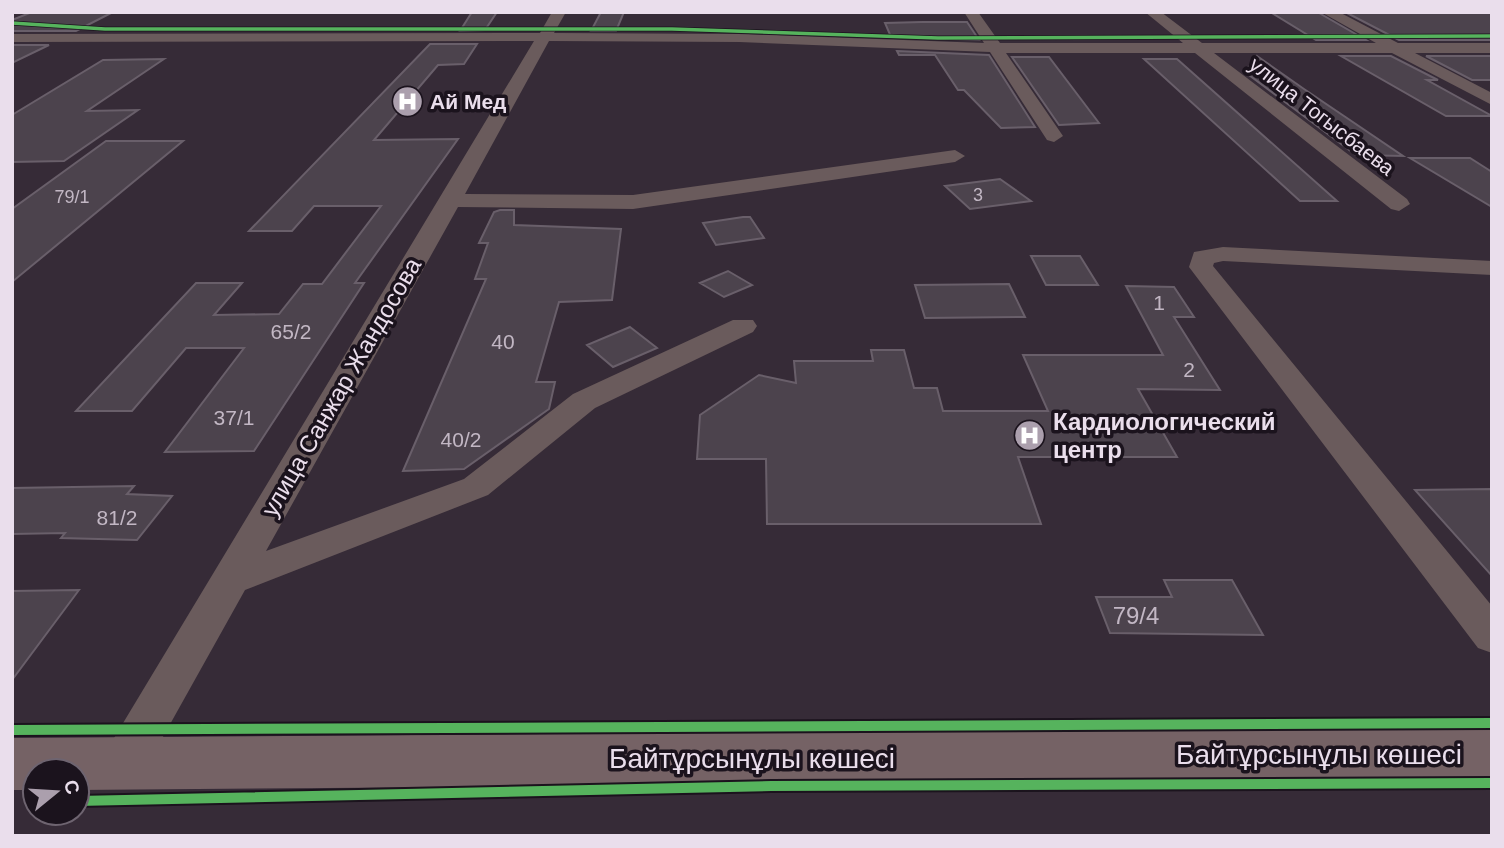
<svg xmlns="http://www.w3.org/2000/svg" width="1504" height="848" font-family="Arial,sans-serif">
<rect width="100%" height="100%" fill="#362b37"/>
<!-- building -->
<path fill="#4c434d" stroke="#695f6a" stroke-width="2" d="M 32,12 L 113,12 L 76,31 L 12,31 L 12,20 Z
M 472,12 L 497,12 L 485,30 L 460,31 Z
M 601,12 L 624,12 L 616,31 L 591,31 Z
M 1272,13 L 1319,13 L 1366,40 L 1316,40 Z
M 1347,13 L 1492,13 L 1492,40 L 1399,40 Z
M 922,22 L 967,22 L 979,40 L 891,37 L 885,23 Z
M 430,44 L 477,44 L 464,64 L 438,65 L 374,140 L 458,139 L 355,283 L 364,283 L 254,451 L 165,452 L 244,348 L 186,348 L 132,411 L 76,411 L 196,283 L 242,283 L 214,315 L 279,314 L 303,284 L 322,284 L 381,206 L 314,206 L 292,231 L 249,231 Z
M 12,45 L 49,45 L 12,63 Z
M 897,51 L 989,55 L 1035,127 L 1001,128 L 964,90 L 958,90 L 935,55 L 899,55 Z
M 1257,56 L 1304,89 L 1403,156 L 1356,155 L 1245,72 Z
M 1341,56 L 1391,56 L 1438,80 L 1427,80 L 1492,116 L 1446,116 Z
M 1426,56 L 1492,56 L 1492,80 L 1472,80 Z
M 1012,57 L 1049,57 L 1099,123 L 1059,125 Z
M 164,59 L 87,111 L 138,110 L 64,161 L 12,162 L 12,115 L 103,60 Z
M 1144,59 L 1177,59 L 1337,201 L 1300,201 Z
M 106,141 L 183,141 L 12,282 L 12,209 Z
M 1410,158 L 1470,158 L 1492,172 L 1492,207 Z
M 1000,179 L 1031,201 L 970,209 L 945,186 Z
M 500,210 L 514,210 L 514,225 L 621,229 L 612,300 L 559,302 L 536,382 L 555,382 L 549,409 L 464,469 L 403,471 L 486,279 L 475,279 L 488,243 L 479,243 L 494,212 Z
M 743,217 L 750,217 L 764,238 L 716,245 L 703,223 Z
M 1031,256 L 1080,256 L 1098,285 L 1046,285 Z
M 728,271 L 752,285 L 724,297 L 700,283 Z
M 1009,284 L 1025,317 L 925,318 L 915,285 Z
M 1126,286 L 1174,287 L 1194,317 L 1174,317 L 1220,390 L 1138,389 L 1177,457 L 1018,457 L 1041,524 L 767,524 L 766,459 L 697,459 L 700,415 L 759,375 L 796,383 L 794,361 L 873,361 L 871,350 L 904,350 L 914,388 L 937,388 L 943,411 L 1048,411 L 1023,355 L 1163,355 Z
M 630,327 L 657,348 L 613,367 L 587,345 Z
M 134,486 L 127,494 L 172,496 L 137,540 L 61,538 L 65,533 L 12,534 L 12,488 Z
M 1492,489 L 1492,576 L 1415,490 Z
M 1164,580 L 1232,580 L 1263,635 L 1110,633 L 1096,597 L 1172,597 Z
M 79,590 L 12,680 L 12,591 Z"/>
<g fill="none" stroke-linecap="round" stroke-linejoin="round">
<!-- minor -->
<path fill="#6a5b5c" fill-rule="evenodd" d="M 552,12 L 566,12 L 554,33 L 739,34 L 984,43 L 964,12 L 978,12 L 1000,43 L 1183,43 L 1145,12 L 1161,12 L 1202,43 L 1376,43 L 1321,12 L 1339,12 L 1398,43 L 1492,43 L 1492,53 L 1415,53 L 1492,93 L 1492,105 L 1392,53 L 1214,53 L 1407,199 L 1410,204 L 1399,211 L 1391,209 L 1195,53 L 1006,53 L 1063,136 L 1054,142 L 1047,140 L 990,52 L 739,42 L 549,41 L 465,194 L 633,195 L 955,150 L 965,156 L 955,162 L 633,209 L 458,207 L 266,551 L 464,479 L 573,394 L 733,320 L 753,320 L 757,326 L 753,332 L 595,408 L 488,495 L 245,590 L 140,778 L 124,784 L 108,778 L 101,763 L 108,748 L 534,41 L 12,42 L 12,34 L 540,33 Z
M 1223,247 L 1492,261 L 1492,275 L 1223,261 L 1214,263 L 1213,266 L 1492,606 L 1492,653 L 1478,648 L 1189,267 L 1194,252 Z"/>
<!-- major -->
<path fill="#756265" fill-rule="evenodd" d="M 1492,727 L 1492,779 L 77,790 L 77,771 L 35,771 L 35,790 L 12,790 L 12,738 Z"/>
<defs>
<path id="cycleway-far1" d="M 12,23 L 105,29 L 672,29 L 938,38 L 1492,36"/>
<path id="cycleway" d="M 12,730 L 1492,723
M 77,801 L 771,786 L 1492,783"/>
</defs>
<!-- cycleway-far1 casing -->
<use href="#cycleway-far1" stroke="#1b131d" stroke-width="5"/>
<!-- cycleway casing -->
<use href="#cycleway" stroke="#1b131d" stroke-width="14"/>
<!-- cycleway-far1 -->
<use href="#cycleway-far1" stroke="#56b35d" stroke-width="3.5"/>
<!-- cycleway -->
<use href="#cycleway" stroke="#56b35d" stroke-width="10"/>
</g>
<!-- icons -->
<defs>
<symbol id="hospital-disc" viewBox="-11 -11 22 22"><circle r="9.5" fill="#ab9fad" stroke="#1b131d"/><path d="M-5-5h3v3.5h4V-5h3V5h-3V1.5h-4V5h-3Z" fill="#fff"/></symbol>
</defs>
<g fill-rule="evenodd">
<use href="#hospital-disc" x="390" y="84" width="35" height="35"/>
<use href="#hospital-disc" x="1012" y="418" width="35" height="35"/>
</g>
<g text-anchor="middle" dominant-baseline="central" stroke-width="7" stroke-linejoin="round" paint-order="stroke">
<!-- far-number labels -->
<g font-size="18" fill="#c2b7c4">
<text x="978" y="195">3</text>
<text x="72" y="197">79/1</text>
</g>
<!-- far-poi labels -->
<g font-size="21" font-weight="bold" fill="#eadeec" stroke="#1b131d" text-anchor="start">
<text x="430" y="101">Ай Мед</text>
</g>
<!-- far-street labels -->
<g font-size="21" fill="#eadeec" stroke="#1b131d">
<text transform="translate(1322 116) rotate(38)">улица Тогысбаева</text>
</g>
<!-- number labels -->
<g font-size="21" fill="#c2b7c4">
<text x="1159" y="302">1</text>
<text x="291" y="331">65/2</text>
<text x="503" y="341">40</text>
<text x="1189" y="369">2</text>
<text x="234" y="417">37/1</text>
<text x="461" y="439">40/2</text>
<text x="117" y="517">81/2</text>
</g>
<!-- street labels -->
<g font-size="24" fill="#eadeec" stroke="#1b131d">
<text transform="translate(341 387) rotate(-60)">улица Санжар Жандосова</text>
</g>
<!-- poi labels -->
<g font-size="24" font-weight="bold" fill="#eadeec" stroke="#1b131d" text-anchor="start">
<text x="1053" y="421">Кардиологический<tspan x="1053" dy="28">центр</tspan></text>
</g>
<!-- near-number labels -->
<g font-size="24" fill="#c2b7c4">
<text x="1136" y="615">79/4</text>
</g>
<!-- near-street labels -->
<g font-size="28" fill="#eadeec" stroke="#1b131d">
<text x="1319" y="754">Байтұрсынұлы көшесі</text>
<text x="752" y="758">Байтұрсынұлы көшесі</text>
</g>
</g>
<!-- border -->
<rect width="1504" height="848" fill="none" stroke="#eadeec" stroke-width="28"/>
<!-- north arrow -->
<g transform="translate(56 792) rotate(72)"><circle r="33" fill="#1b131d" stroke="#6e6470" stroke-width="2"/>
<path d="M0-5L12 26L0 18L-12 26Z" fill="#ab9fad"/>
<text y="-10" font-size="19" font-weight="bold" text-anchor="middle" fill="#eadeec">С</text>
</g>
</svg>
